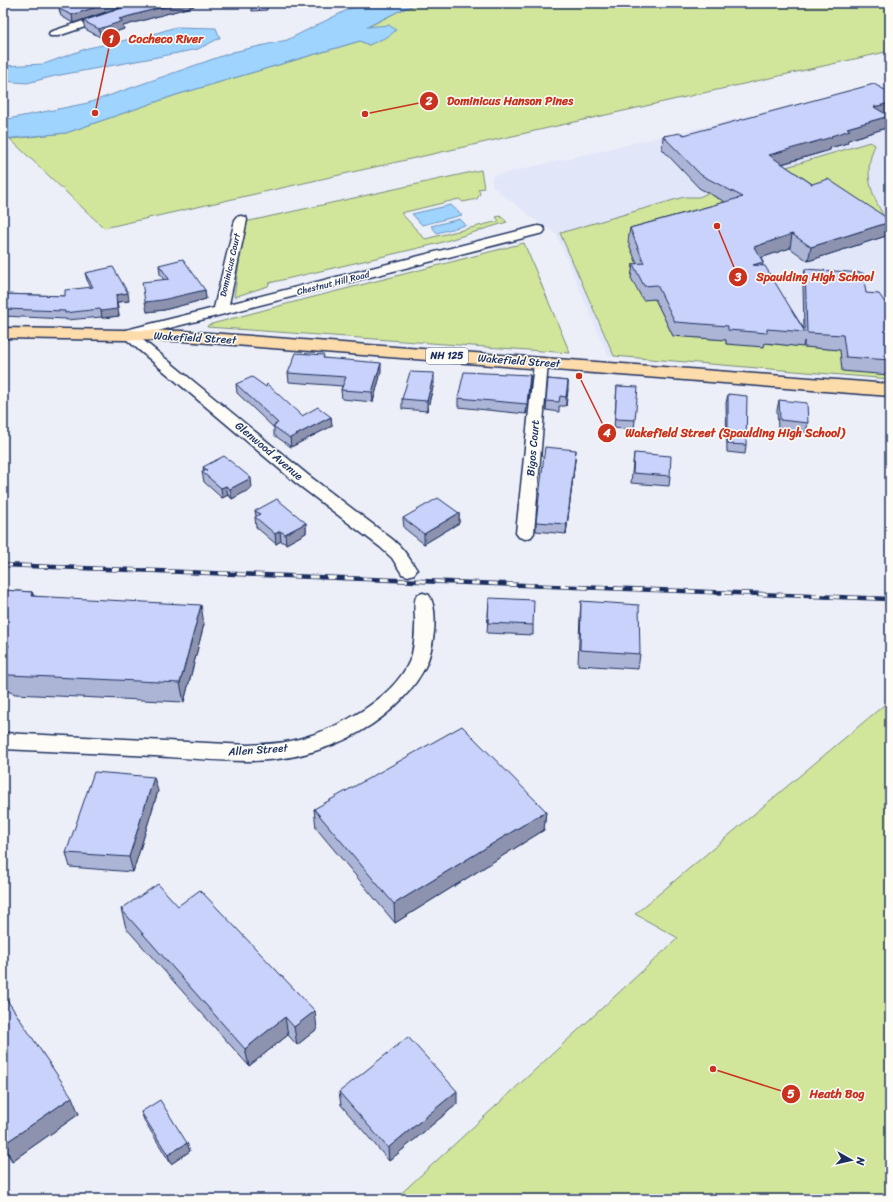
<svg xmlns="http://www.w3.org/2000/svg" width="893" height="1202" font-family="Sriracha,sans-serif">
<rect width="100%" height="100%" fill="#edeff8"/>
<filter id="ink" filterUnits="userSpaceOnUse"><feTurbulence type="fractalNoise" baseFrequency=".025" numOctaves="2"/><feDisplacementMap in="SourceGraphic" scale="8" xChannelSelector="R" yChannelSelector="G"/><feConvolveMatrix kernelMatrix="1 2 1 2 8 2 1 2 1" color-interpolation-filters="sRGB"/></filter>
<g filter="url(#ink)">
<!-- built -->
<path fill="#e2e6f9" d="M 890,83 L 890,378 L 608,356 L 556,234 L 532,218 L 492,186 L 492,176 Z"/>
<!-- green -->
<path fill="#d1e69b" stroke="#768a7c" d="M 418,3 L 890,3 L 890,51 L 104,228 L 10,139 L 66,133 L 176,95 L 360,41 L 369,45 L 366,28 L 397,12 Z
M 870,142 L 875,145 C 864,170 869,189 882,213 C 886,221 891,226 889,235 L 753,177 Z
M 481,170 L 484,188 L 478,189 L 480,193 L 477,199 L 463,202 L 459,199 L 401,213 L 425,239 L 499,221 L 496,217 L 500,216 L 507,222 L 436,244 L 269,283 L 268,286 L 234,297 L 245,222 Z
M 708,193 L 741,210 L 643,277 L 643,299 L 655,299 L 673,336 L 726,340 L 726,344 L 764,343 L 840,350 L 890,375 L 890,379 L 614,356 L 560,233 L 684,197 L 699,197 Z
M 524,243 L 570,353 L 207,327 L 208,325 C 313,296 419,271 524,243 Z
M 890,700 L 890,1199 L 395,1199 L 678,938 L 635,914 Z"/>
<!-- water -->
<path fill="#9fd4fe" stroke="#6a92be" d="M 361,3 L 418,3 L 397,12 L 367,27 L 389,25 L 396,30 L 389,36 L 369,45 L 360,41 L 176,95 L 66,133 L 3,139 L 3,120 L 88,103 L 233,52 L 287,40 Z
M 176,27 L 216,28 L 220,38 L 198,49 L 147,59 L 55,76 L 27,83 L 3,81 L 3,66 L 44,64 L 88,48 L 150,35 Z
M 451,205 L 462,215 L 422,225 L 412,214 Z
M 460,219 L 466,225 L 437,233 L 431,226 Z"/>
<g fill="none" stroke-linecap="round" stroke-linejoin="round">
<defs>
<path id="street" d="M 137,3 L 152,3 L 151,5 L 58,36 L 50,36 L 49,34 L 50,32 Z
M 241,216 L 246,217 L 247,220 L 229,304 L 538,226 L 543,227 L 545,230 L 543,233 L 138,336 L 308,475 L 392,539 C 403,548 409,558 417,570 L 414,574 L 408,576 L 402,574 L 392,558 L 380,547 L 296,483 L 120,334 L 122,331 L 214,308 L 235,220 L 236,217 Z
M 541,359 L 546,360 L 548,363 L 534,533 L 531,537 L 525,539 L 519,537 L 516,533 L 534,363 L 536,360 Z
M 423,593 L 429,595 C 440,612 433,654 423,671 C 389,730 315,761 248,761 C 217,761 185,758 154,756 C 104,754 53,751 3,749 L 3,733 L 248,745 C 265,744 283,744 299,739 C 338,729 400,696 412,654 C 414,645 415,636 415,627 C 416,617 412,603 417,595 Z"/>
<path id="primary" d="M 3,328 L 183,331 L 890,384 L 890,396 L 183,341 L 3,338 Z"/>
</defs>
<!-- street casing -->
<use href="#street" stroke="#1b2f5e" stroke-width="3"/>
<!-- primary casing -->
<use href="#primary" stroke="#1b2f5e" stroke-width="3"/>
<!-- street -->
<use href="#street" fill="#fdfcf7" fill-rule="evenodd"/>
<!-- primary -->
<use href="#primary" fill="#fddcac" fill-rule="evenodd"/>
<defs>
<path id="rail" d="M 3,565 L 890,599"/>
</defs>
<!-- rail casing -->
<use href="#rail" stroke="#1b2f5e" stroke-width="4.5"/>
<!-- rail -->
<use href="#rail" stroke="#fdfcf7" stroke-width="3" stroke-dasharray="9" stroke-linecap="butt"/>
</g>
<!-- wall -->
<path fill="#adb5d7" stroke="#1b2f5e" d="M 78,3 L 132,3 L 73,23 L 61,16 L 59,9 Z
M 137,3 L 194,3 L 194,6 L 123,26 L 124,29 L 100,37 L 85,29 L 83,21 Z
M 251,3 L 267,3 L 267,10 L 252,11 Z
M 888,115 L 886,128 L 848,140 L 847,143 L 830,148 L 830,150 L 782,164 L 889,235 L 808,261 L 790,248 L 760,258 L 763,262 L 762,266 L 804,329 L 803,283 L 805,269 L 866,293 L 890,310 L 890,375 L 842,371 L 840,350 L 804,347 L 804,341 L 803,347 L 765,343 L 764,347 L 726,344 L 726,340 L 673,336 L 655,299 L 643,300 L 631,278 L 633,264 L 637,264 L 628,242 L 630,228 L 725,202 L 699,188 L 662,149 L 663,136 L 684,135 Z
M 159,265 L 205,290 L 206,299 L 164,310 L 147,312 L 164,280 L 160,274 Z
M 85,273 L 129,301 L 117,302 L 119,316 L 102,318 L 102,317 L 66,320 L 66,319 L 3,316 L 3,294 L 65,296 L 91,288 L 87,280 Z
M 324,358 L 381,372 L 373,402 L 342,399 L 341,390 L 342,386 L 289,382 L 288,373 Z
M 530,375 L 530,385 L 526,414 L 458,407 L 458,398 Z
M 548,379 L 568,381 L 566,406 L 559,406 L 559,412 L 546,410 Z
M 434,383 L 427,411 L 402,409 L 402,399 Z
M 236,384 L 302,416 L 331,417 L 332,426 L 291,447 L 274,435 L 274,428 L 237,393 Z
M 617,386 L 635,420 L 634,430 L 614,428 Z
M 728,394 L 746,445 L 745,454 L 727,452 L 726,403 Z
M 779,400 L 808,423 L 806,432 L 778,430 L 777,410 Z
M 634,453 L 670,476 L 669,486 L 631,483 Z
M 575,460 L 566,534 L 536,531 L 536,522 Z
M 203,467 L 252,488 L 232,499 L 228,495 L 222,498 L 204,482 L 202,472 L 204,472 Z
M 255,511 L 306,523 L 306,533 L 286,544 L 281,541 L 276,544 L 256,527 L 255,517 L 256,516 Z
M 459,513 L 459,523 L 424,544 L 404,528 L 403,518 Z
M 3,590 L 32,592 L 34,596 L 204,624 L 184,702 L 15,694 L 5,690 L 3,685 Z
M 489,598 L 533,625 L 533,635 L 487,633 Z
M 581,601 L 640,654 L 638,669 L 578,665 L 580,616 Z
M 158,791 L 133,872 L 70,867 L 66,853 Z
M 314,809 L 546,811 L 544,830 L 395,923 L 316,828 Z
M 178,906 L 317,1029 L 297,1045 L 288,1035 L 249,1066 L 126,928 L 121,909 Z
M 3,994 L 79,1114 L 12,1161 L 3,1146 Z
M 339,1092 L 457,1104 L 389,1161 L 341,1105 Z
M 141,1112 L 187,1143 L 190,1151 L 171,1164 L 144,1120 Z"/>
<!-- shaded-wall -->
<path fill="#8d93af" stroke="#1b2f5e" d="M 108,3 L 132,3 L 73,23 L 72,15 Z
M 177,3 L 194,3 L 194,6 L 123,26 L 124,29 L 100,37 L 99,29 L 119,19 Z
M 890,103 L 890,115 L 871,120 L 874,107 Z
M 889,116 L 886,128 L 848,140 L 847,143 L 830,148 L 830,150 L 767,168 L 769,155 L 831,136 L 847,128 Z
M 890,222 L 889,235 L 808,261 L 811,247 Z
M 792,234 L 790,248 L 752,261 L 754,247 Z
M 763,262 L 761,276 L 753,265 Z
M 205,290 L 206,299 L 164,310 L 147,312 L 145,302 Z
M 128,293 L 129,301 L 117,302 L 119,316 L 102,318 L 101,311 L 116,295 Z
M 381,363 L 381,372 L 373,402 L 372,392 Z
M 434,373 L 434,383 L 427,411 L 427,401 Z
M 530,375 L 530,385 L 526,414 L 527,404 Z
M 568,381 L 568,391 L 566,406 L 566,397 Z
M 331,417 L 332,426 L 291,447 L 290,438 Z
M 576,450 L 575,460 L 566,534 L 567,524 Z
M 251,478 L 252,488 L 232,499 L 230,489 Z
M 226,486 L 228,495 L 222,498 L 221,488 Z
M 459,513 L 459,523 L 424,544 L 424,534 Z
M 306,523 L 306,533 L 286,544 L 285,534 Z
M 280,531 L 281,541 L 276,544 L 275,534 Z
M 32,592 L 38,611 L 31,596 Z
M 201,605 L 204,624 L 184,702 L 180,683 Z
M 154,777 L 158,791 L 133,872 L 129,857 Z
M 546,811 L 544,830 L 395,923 L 394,904 Z
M 315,1011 L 317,1029 L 297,1045 L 294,1027 Z
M 285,1017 L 288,1035 L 249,1066 L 245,1049 Z
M 457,1091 L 457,1104 L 389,1161 L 388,1148 Z
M 72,1097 L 79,1114 L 12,1161 L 4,1144 Z
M 187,1143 L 190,1151 L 171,1164 L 168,1155 Z"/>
<!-- building -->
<path fill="#c9d2fa" stroke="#1b2f5e" d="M 78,3 L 108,3 L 72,15 L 59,9 Z
M 137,3 L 177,3 L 119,19 L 123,21 L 99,29 L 83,21 Z
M 874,84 L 890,93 L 890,103 L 874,107 L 889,116 L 847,128 L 850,130 L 831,136 L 832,137 L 769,155 L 812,184 L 828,179 L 890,220 L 890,222 L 811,247 L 792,234 L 754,247 L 763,262 L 753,265 L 765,266 L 805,332 L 767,329 L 767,333 L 728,330 L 728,326 L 675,322 L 657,285 L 644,286 L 633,264 L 644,263 L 630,228 L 743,197 L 701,175 L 663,136 L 681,133 L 684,135 Z
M 183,259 L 205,290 L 162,300 L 145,302 L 142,282 L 169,279 L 159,265 Z
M 113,267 L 128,293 L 116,295 L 117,309 L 101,311 L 100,309 L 65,313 L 65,311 L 3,309 L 3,294 L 65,296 L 65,290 L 93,287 L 85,273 Z
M 805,269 L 863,273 L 866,293 L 879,294 L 890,310 L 890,360 L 846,357 L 843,335 L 807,333 Z
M 296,353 L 324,355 L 323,358 L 381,363 L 372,392 L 341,390 L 346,377 L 288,373 Z
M 410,372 L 434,373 L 427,401 L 402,399 Z
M 464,372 L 530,375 L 527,404 L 458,398 Z
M 252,377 L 266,387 L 267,384 L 302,416 L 318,407 L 331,417 L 290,438 L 273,426 L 278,423 L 236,384 Z
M 548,379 L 568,381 L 566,397 L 560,396 L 559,402 L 546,401 Z
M 617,386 L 638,387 L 635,420 L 615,419 Z
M 728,394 L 747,396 L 746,445 L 728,444 Z
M 779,400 L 807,403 L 808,423 L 780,420 Z
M 545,447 L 576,450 L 567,524 L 536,522 Z
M 634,453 L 671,456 L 670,476 L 633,473 Z
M 224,456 L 251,478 L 230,489 L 226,486 L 221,488 L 202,472 L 207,470 L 203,467 Z
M 438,498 L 459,513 L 424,534 L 403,518 Z
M 277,499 L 306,523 L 285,534 L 280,531 L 275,534 L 255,517 L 260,514 L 255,511 Z
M 3,590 L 32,592 L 31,596 L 201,605 L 180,683 L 9,675 L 3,673 L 3,660 L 9,645 L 3,644 Z
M 489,598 L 534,600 L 533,625 L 488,623 Z
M 581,601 L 639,605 L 640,654 L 580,650 Z
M 462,726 L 546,811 L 394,904 L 314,809 Z
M 94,772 L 154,777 L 129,857 L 66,853 Z
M 158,884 L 178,906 L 200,890 L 315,1011 L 294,1027 L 285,1017 L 245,1049 L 121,909 Z
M 3,994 L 72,1097 L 4,1144 L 3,1142 Z
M 408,1037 L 457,1091 L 388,1148 L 339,1092 Z
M 160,1100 L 187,1143 L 168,1155 L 141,1112 Z
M 3,1192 L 8,1199 L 3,1199 Z"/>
</g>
<g text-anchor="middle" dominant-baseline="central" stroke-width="3" stroke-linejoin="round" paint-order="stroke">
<!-- far-street labels -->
<g font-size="9" fill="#1b2f5e" stroke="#fdfcf7">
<text transform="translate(230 265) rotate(-77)">Dominicus Court</text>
<text transform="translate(333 283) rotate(-14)">Chestnut Hill Road</text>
</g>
<!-- shield labels -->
<rect fill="#fdfcf7" stroke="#5f6c8c" stroke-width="1" x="426" y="348" width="42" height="16" rx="3"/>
<g font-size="10" font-weight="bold" fill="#1b2f5e">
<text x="447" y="356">NH 125</text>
</g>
<!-- street labels -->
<g font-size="11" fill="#1b2f5e" stroke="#fdfcf7">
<text transform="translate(195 338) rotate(3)">Wakefield Street</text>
<text transform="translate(519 361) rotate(4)">Wakefield Street</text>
<text transform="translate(533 448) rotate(-85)">Bigos Court</text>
<text transform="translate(269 451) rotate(40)">Glenwood Avenue</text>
<text transform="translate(258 750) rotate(-4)">Allen Street</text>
</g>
</g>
<!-- callouts -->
<path fill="none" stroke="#c8321e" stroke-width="1.5" d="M95 113L111 38M365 114L429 101M717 226L738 277M579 376L607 433M713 1069L791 1094"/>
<g fill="#c8321e" stroke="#fdfcf7" stroke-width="1.5">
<circle cx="95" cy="113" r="4"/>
<circle cx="365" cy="114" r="4"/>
<circle cx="717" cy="226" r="4"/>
<circle cx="579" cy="376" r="4"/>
<circle cx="713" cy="1069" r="4"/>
<circle cx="111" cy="38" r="10"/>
<circle cx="429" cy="101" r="10"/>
<circle cx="738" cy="277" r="10"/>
<circle cx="607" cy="433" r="10"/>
<circle cx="791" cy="1094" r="10"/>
</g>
<g font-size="12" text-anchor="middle" font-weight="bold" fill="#fff">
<text x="111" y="43">1</text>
<text x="429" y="105">2</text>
<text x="738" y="281">3</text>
<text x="607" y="437">4</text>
<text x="791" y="1098">5</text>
</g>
<g font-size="12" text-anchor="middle" font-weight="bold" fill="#c8321e" stroke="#fdfcf7" stroke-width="3" stroke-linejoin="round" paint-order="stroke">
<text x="166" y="43">Cocheco River</text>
<text x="510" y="105">Dominicus Hanson Pines</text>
<text x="815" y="281">Spaulding High School</text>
<text x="735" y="437">Wakefield Street (Spaulding High School)</text>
<text x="837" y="1098">Heath Bog</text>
</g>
<!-- margin -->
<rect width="893" height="1202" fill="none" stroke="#fdfcf7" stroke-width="16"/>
<rect x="8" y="8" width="877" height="1186" fill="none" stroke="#1b2f5e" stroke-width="1.5" filter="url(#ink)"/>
<!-- north arrow -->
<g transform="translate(851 1160) rotate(98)" stroke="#fdfcf7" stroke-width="3" paint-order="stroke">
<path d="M0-3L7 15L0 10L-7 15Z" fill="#1b2f5e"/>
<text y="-6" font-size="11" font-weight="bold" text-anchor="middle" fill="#1b2f5e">N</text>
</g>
</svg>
